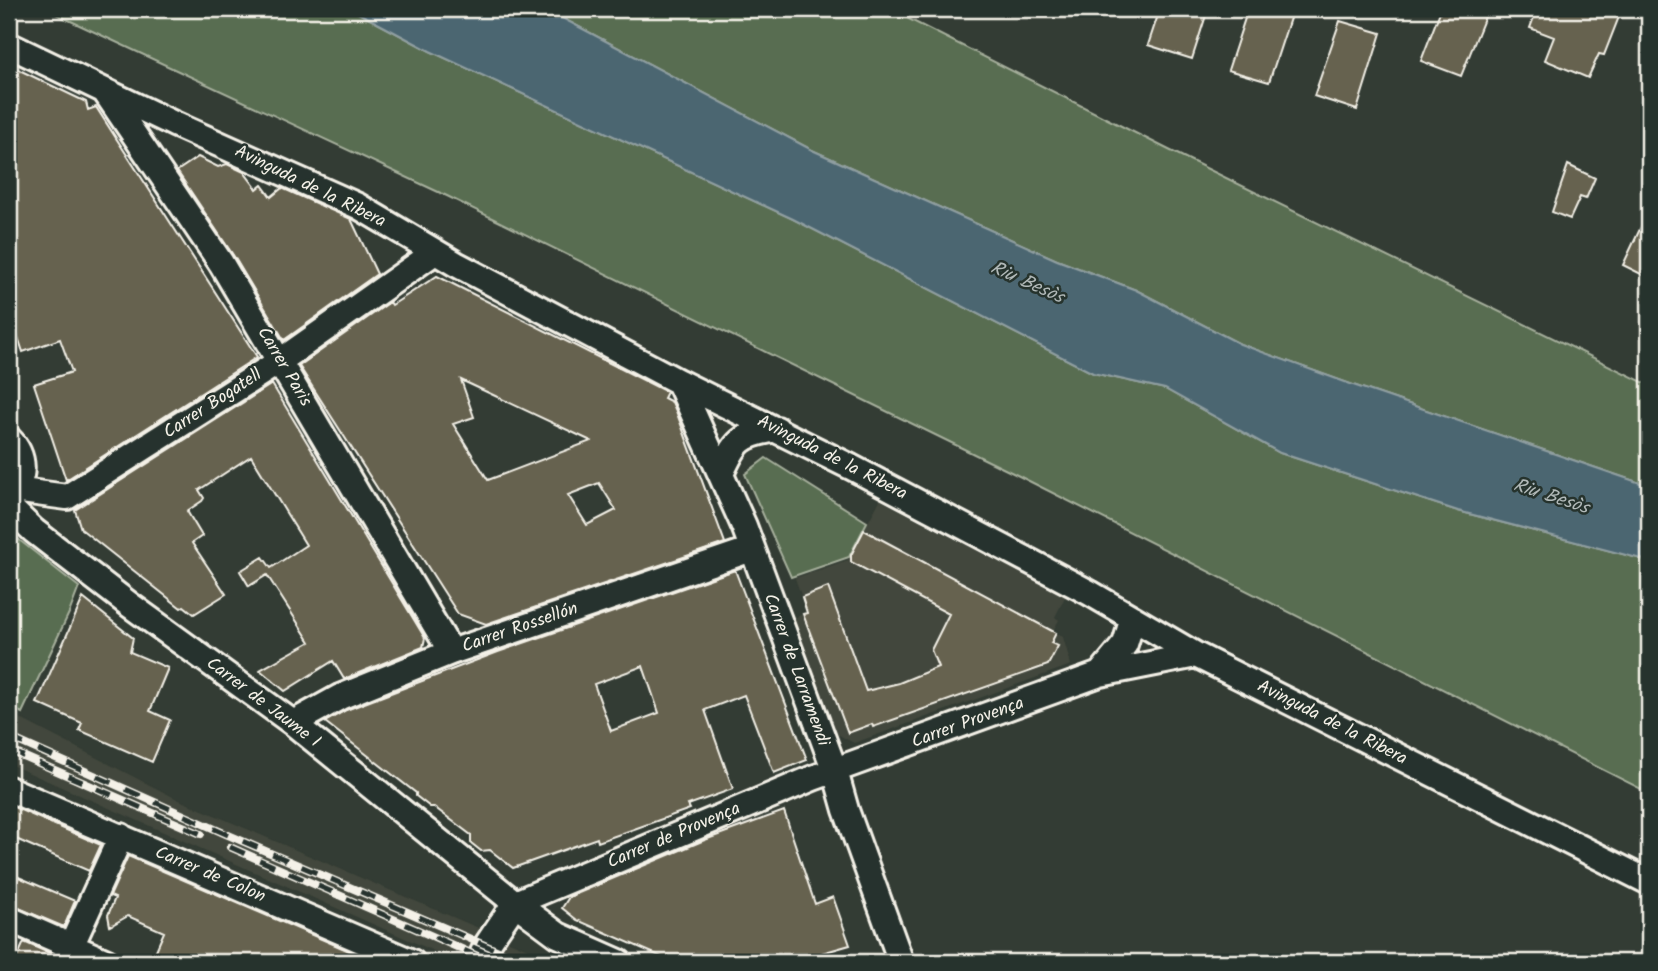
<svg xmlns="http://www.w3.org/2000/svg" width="1658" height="971" font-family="Kalam,sans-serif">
<rect width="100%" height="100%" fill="#333c34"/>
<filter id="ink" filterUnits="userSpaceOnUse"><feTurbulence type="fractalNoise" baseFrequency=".0143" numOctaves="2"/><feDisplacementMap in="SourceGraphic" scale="14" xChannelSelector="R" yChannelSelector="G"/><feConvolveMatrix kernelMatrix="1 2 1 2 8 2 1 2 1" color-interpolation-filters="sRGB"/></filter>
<g filter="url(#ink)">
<!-- built -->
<path fill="#42473c" d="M 880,500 L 1065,597 L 1055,617 L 1059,620 L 1053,631 L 1063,637 L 1071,665 L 854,743 L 837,734 L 794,618 L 807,612 L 795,578 L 848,560 Z
M 9,713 L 179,800 L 558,962 L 459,962 L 9,764 Z"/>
<!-- green -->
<path fill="#586d51" stroke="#a6af9c" stroke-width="2" d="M 45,9 L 351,9 L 430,51 L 793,219 L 1093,373 L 1165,389 L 1280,453 L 1458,511 L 1649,561 L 1649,793 L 1017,475 L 447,196 Z
M 545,9 L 889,9 L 1169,150 L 1649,385 L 1649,486 L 1356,386 L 1240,344 L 1136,290 L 1057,260 L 812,150 Z
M 766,458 L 867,522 L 849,557 L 791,577 L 745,474 Z
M 9,532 L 79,587 L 69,613 L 22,713 L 9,706 Z"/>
<!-- water -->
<path fill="#4c6671" stroke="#8f9ea1" stroke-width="2" d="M 351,9 L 545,9 L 812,150 L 1057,260 L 1136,290 L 1240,344 L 1356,386 L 1649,486 L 1649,561 L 1458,511 L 1280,453 L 1165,389 L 1093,373 L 793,219 L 430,51 Z"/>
<!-- building -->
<path fill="#66624f" stroke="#f4f1e8" stroke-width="2" fill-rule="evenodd" d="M 1160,9 L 1208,9 L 1192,59 L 1148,45 Z
M 1248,9 L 1293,9 L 1269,82 L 1228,70 Z
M 1441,9 L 1488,9 L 1461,76 L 1421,61 Z
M 1537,9 L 1622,9 L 1604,55 L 1599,54 L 1588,78 L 1545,60 L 1554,37 L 1530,28 Z
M 1340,21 L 1381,33 L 1357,110 L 1314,96 Z
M 9,65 L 86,102 L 88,110 L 96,107 L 257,357 L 66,480 L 34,384 L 72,372 L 60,339 L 23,352 L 9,310 Z
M 198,157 L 218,167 L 227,164 L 244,172 L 257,189 L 262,185 L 271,197 L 282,188 L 351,219 L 377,274 L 284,340 L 233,255 L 177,171 Z
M 1568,165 L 1595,178 L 1586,199 L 1580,197 L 1570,219 L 1552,212 Z
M 1649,210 L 1649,278 L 1623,265 Z
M 437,276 L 667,392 L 664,398 L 672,402 L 676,411 L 725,543 L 486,624 L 458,614 L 299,366 L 390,302 L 392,305 ZM 461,380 L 491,394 L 591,441 L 488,480 L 453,424 L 474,417 ZM 599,483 L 616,510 L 587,525 L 568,495 Z
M 272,384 L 425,638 L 423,647 L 344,679 L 333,661 L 285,691 L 260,670 L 310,642 L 267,575 L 249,586 L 240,571 L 263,557 L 271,568 L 306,545 L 251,456 L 199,490 L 204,498 L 202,501 L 187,511 L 202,536 L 192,543 L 226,594 L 194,614 L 184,606 L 181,608 L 81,529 L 75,510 Z
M 864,530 L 1056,633 L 1051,643 L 1058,646 L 1048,665 L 873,727 L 872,724 L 848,733 L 803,614 L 807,613 L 802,597 L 828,587 L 866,691 L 899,683 L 938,667 L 931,650 L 949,614 L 851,562 L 851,555 Z
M 735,570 L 807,760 L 774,773 L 744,695 L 705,710 L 733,789 L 688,805 L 690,809 L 598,842 L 597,838 L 513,868 L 490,850 L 481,851 L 471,843 L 471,835 L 434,807 L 430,807 L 416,796 L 416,793 L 325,722 L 346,710 L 498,652 ZM 643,666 L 659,713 L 611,731 L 594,684 Z
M 83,598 L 133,638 L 130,652 L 168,668 L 150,711 L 170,720 L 152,762 L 79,730 L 82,723 L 37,703 Z
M 9,805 L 101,845 L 89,871 L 9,836 Z
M 784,811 L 815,904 L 833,897 L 850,945 L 822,953 L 825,962 L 673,962 L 577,920 L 562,908 L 569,897 L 702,841 Z
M 128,856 L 375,962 L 151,962 L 164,932 L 128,916 L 110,926 L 108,915 L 115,898 L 110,896 Z
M 9,873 L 75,901 L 64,927 L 9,904 Z
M 24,942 L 51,954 L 49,962 L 15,962 Z"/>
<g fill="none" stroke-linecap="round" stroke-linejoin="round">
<defs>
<path id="minor" d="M 9,45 L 174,124 L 358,206 L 456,264 L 679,382 L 851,467 L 1090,593 L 1196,655 L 1649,882
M 106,93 L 221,263 L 451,652
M 679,382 L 744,526 L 835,771 L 846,810 L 901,962
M 9,439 C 25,455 27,479 9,494
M 721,474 C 736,440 740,435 777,429
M 14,490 L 67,497 L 280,361 L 435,252
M 9,507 L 34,531 L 130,605 L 293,723 L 515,903 L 558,935 L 619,962
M 1100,674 L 1125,644 L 1133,618
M 293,723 L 340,697 L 451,652 L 752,549
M 9,789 L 412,962
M 515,903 L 813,778 L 1100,674 L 1196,655
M 9,919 L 107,962
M 64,962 L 121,836
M 479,962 L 486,946 L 515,903"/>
</defs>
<!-- minor casing -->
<use href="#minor" stroke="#f4f1e8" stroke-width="30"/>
<!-- minor -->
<use href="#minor" stroke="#26332d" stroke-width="24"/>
<defs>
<path id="rail" d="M 9,737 L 226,834 L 524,962
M 9,750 L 201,834
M 230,847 L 491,962"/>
</defs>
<!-- rail casing -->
<use href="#rail" stroke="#f4f1e8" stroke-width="8"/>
<!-- rail -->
<use href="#rail" stroke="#26332d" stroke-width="5" stroke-dasharray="16" stroke-linecap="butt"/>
</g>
</g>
<g text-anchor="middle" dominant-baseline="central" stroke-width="5" stroke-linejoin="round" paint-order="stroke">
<!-- street labels -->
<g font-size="18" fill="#f4f1e8" stroke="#26332d">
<text transform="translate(310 187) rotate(26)">Avinguda de la Ribera</text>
<text transform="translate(284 367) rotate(59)">Carrer Paris</text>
<text transform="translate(213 404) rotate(-33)">Carrer Bogatell</text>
<text transform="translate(832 458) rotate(27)">Avinguda de la Ribera</text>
<text transform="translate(520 628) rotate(-19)">Carrer Rossellón</text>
<text transform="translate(796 670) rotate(70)">Carrer de Larramendi</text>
<text transform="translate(263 703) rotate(37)">Carrer de Jaume I</text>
<text transform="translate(968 723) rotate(-20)">Carrer Provença</text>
<text transform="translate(1332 723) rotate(27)">Avinguda de la Ribera</text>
<text transform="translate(674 836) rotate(-23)">Carrer de Provença</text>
<text transform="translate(210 875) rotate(23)">Carrer de Colon</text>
</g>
<!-- water labels -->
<g font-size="19" font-style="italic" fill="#b1b9b8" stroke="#26332d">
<text transform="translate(1027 283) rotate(24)">Riu Besòs</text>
<text transform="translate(1551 497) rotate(18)">Riu Besòs</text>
</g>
</g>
<!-- margin -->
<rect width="1658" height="971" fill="none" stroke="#26332d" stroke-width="35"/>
<rect x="18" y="18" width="1623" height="936" fill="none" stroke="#f4f1e8" stroke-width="2.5" filter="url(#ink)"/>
</svg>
